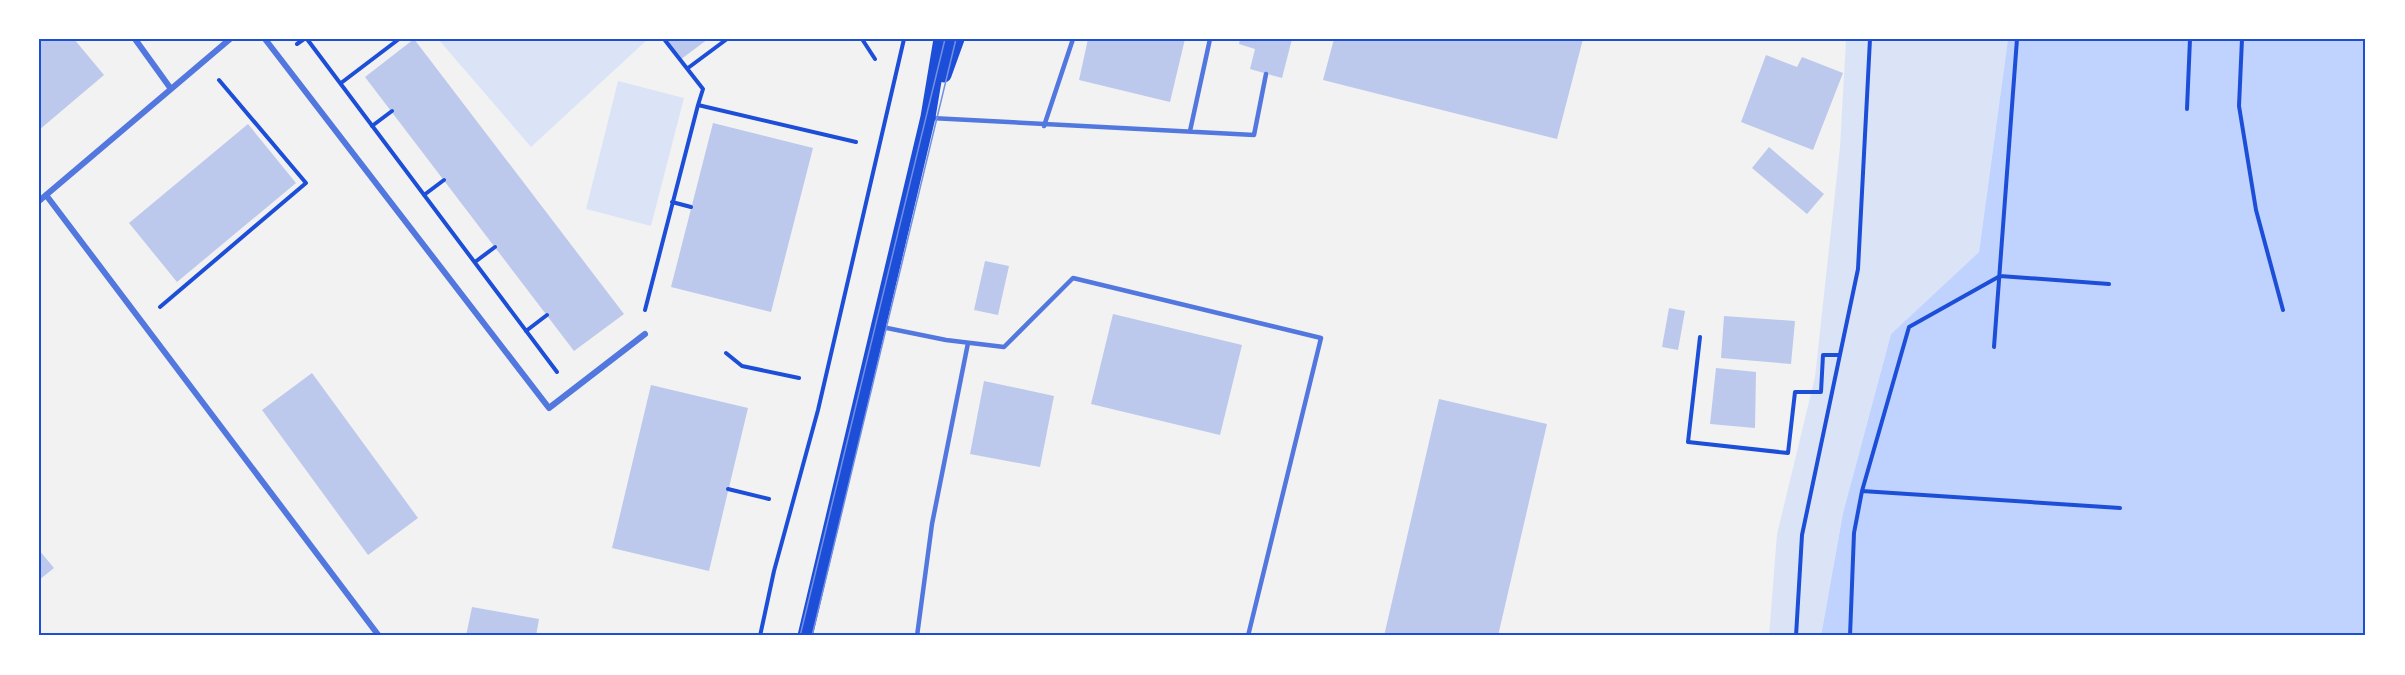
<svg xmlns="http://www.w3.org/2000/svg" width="2405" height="675" font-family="Rubik,sans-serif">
<rect width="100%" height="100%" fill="#f2f2f2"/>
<!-- green -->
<path fill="#dbe4f7" d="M 438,39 L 646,39 L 647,40 L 531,147 Z
M 1846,39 L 2008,39 L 1979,252 L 1891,334 L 1843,513 L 1821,636 L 1769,636 L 1777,534 L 1815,377 L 1840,147 Z
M 618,81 L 684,98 L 651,226 L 586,209 Z"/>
<!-- water -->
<path fill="#bfd3fe" d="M 2008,39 L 2366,39 L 2366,636 L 1821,636 L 1843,513 L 1891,334 L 1979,252 Z"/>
<!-- building -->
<path fill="#bdc9ec" d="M 39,39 L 74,39 L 104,75 L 39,130 Z
M 414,39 L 624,314 L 574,351 L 365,77 Z
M 665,39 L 708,39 L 680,60 Z
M 1088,39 L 1185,39 L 1170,102 L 1079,80 Z
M 1240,39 L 1292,39 L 1282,78 L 1250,69 L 1255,49 L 1239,44 Z
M 1334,39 L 1583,39 L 1557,139 L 1323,80 Z
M 1766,55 L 1797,67 L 1802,57 L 1843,73 L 1813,150 L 1741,122 Z
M 713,123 L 813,148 L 771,312 L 671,287 Z
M 248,124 L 296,183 L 177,282 L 129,223 Z
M 1769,147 L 1824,194 L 1807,214 L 1752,168 Z
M 985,261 L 1009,266 L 998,315 L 974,310 Z
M 1669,308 L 1685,311 L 1678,350 L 1662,347 Z
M 1113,314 L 1242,345 L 1220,435 L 1091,404 Z
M 1724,316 L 1795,321 L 1791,364 L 1721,358 Z
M 1716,368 L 1756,372 L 1755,428 L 1710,424 Z
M 312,373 L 418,518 L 368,555 L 262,410 Z
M 984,381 L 1054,396 L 1040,467 L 970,454 Z
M 651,385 L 748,408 L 709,571 L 612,548 Z
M 1439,399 L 1547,424 L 1498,636 L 1384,636 Z
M 39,550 L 54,568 L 39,580 Z
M 472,607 L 539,619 L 536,636 L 466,636 Z"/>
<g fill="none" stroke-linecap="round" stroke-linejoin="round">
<!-- path -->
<path stroke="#1d4ed8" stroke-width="4" d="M 307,39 L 557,372
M 664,39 L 703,89 L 698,105 L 856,142
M 862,39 L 875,59
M 2242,39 L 2239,106 L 2256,210 L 2283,310
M 297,44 L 304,39
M 688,68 L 727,39
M 341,83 L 399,39
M 2187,109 L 2190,39
M 372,126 L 392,111
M 424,195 L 444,180
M 672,202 L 691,207
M 475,262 L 495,247
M 160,307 L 306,183 L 219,80
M 645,310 L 698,105
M 526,331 L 547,315
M 1700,337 L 1688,442 L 1788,453 L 1795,392 L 1821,392 L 1823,355 L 1840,355
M 1994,347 L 2017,39
M 726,353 L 742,366 L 799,378
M 728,489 L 769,499
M 1862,491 L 2120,508
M 760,636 L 774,571 L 818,410 L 904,39
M 1796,636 L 1802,535 L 1858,269 L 1870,39
M 1850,636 L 1854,533 L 1862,491 L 1909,327 L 2000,276 L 2109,284"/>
<!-- service -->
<path stroke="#5277de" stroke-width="4.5" d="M 931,118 L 1254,135 L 1266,74
M 1044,126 L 1073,39
M 1190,131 L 1210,39
M 882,327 L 946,340 L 1004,347 L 1073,278 L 1321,338 L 1248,636
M 917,636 L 932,524 L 968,343"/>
<!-- minor -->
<path stroke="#5277de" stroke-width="6" d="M 135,39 L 171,89
M 265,39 L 549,408 L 645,334
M 46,195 L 379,636
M 39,201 L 230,39"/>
<!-- primary -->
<path stroke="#1d4ed8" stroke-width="15" d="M 944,75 L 957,39
M 805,636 L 928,117 L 941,39"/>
<!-- tram -->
<path stroke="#7290e2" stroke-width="1.5" d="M 800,636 L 945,39
M 812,636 L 956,39"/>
</g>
<!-- border -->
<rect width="2405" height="675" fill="none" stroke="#ffffff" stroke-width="81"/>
<rect x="40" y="40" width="2324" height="594" fill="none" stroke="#1d4ed8" stroke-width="2"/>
</svg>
